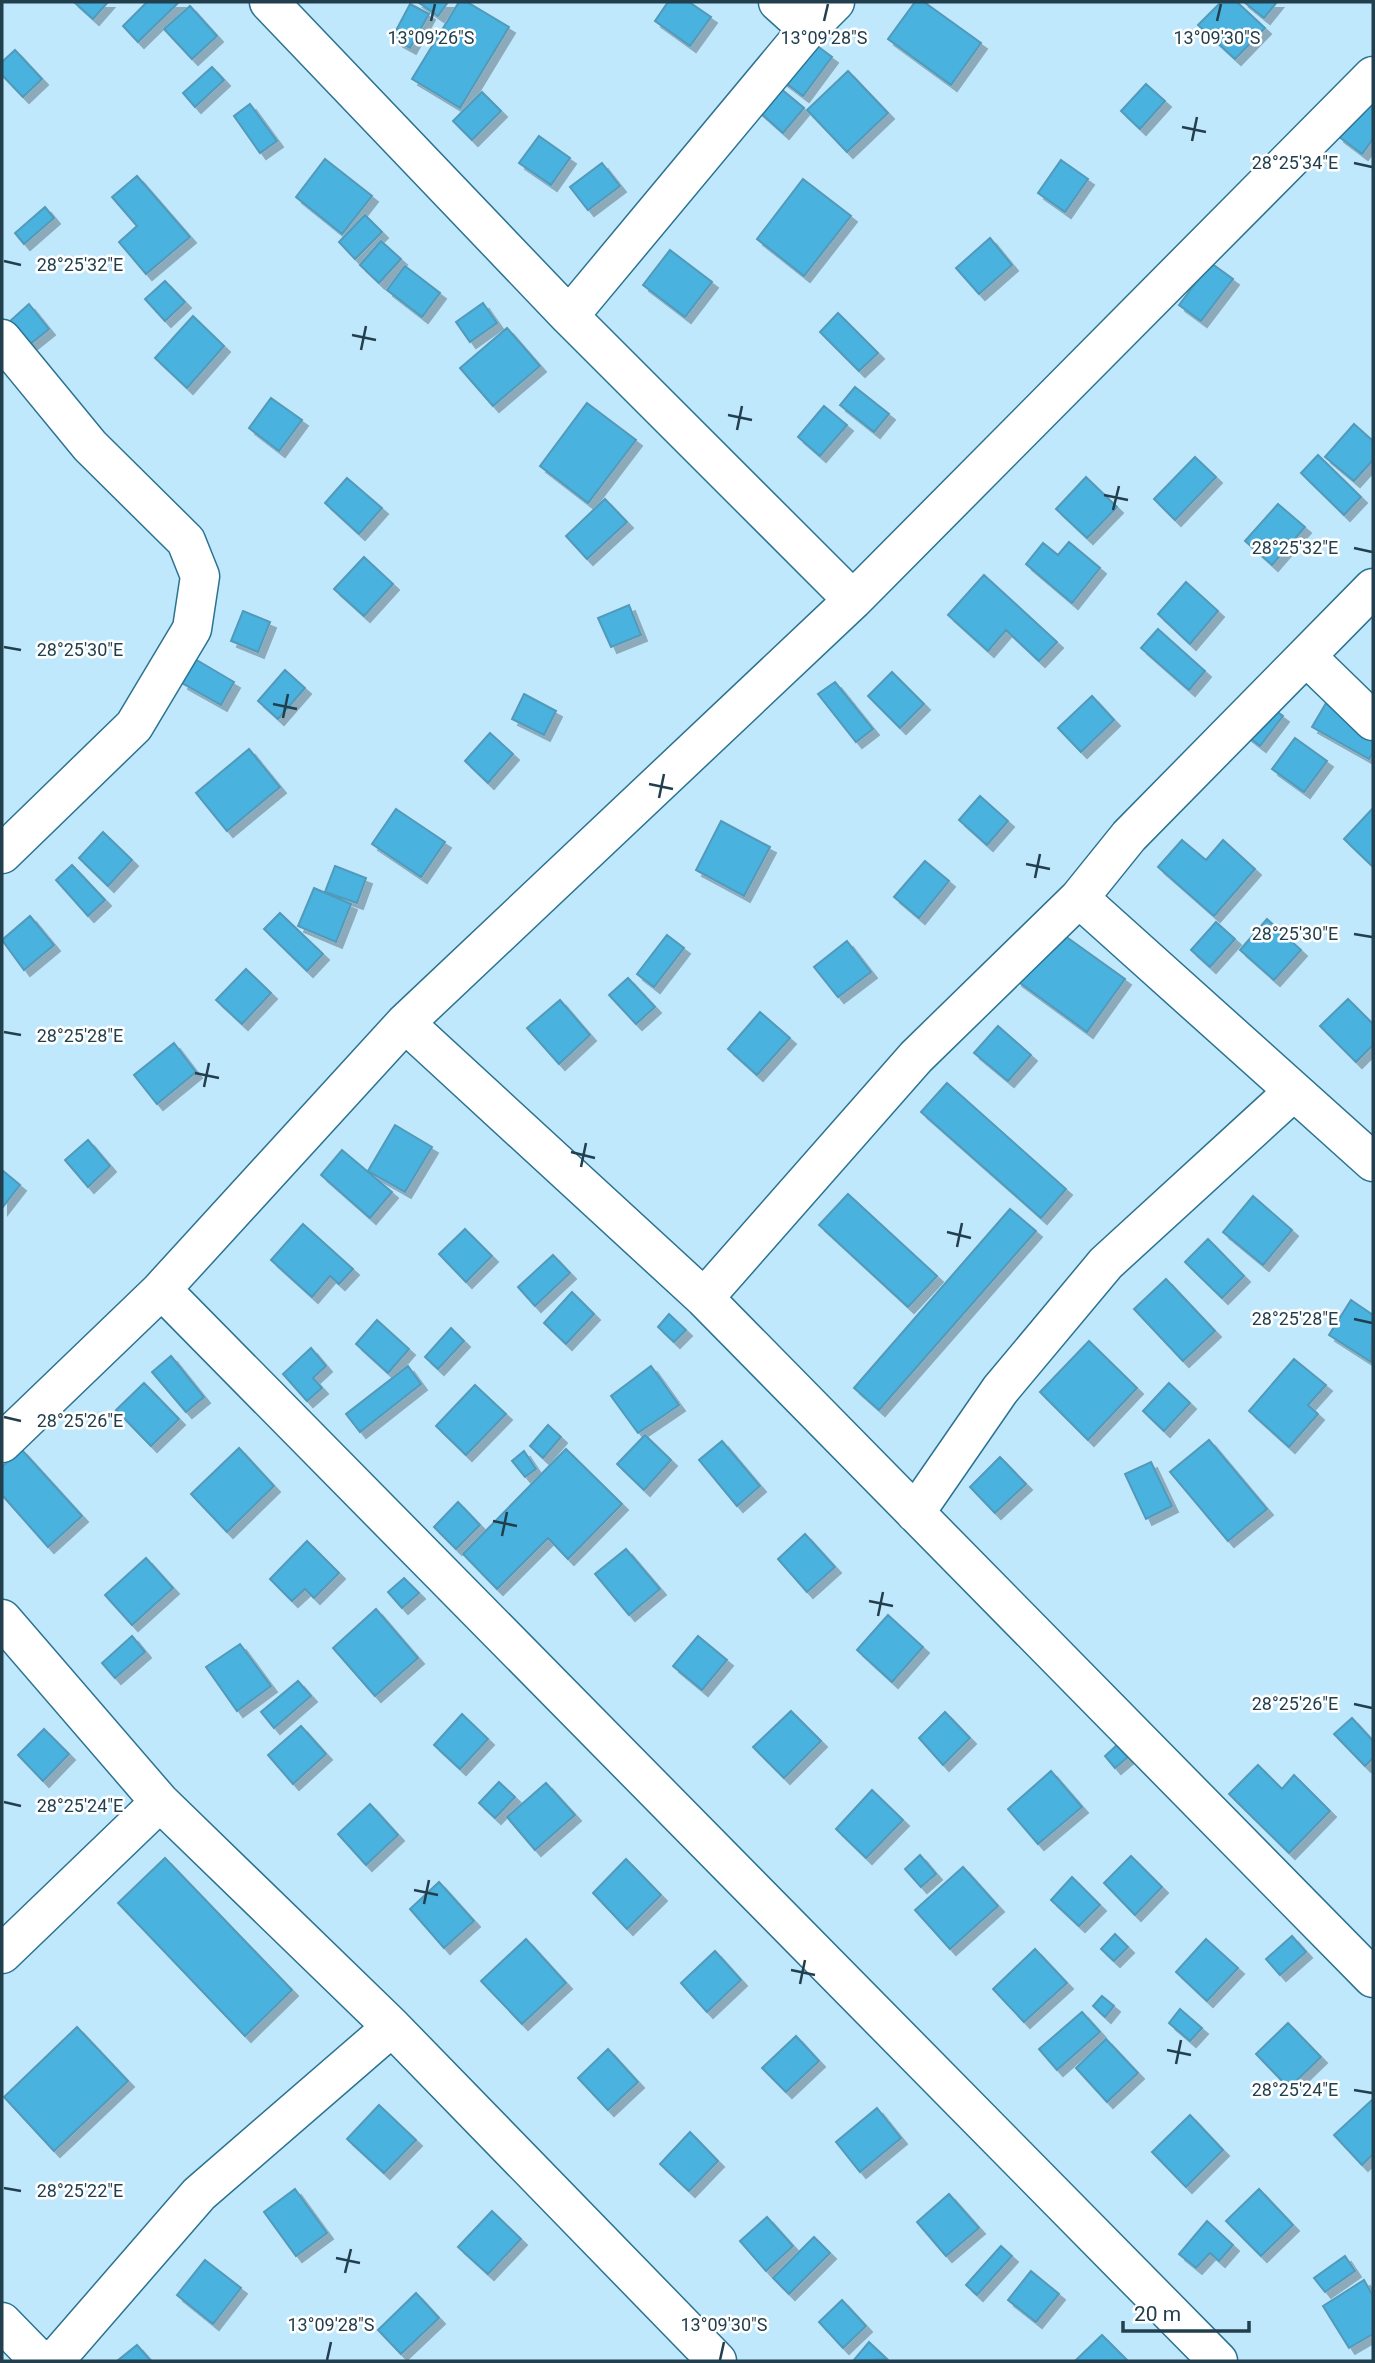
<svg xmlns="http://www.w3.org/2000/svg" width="1375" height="2363" font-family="Roboto,sans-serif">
<defs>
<filter id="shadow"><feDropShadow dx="6" dy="6" stdDeviation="0" flood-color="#0004"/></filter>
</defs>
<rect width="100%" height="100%" fill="#c0e8fd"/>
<!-- building -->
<path fill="#48b2df" stroke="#5399b9" stroke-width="2" filter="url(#shadow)" d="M 74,2 L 108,2 L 93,19 Z
M 147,2 L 179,2 L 138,42 L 123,26 Z
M 418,2 L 448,2 L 438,16 Z
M 459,2 L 467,2 L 509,27 L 460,108 L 412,79 Z
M 668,2 L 689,2 L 711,17 L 690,46 L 655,21 Z
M 915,2 L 924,2 L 981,43 L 951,85 L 888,39 Z
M 1221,2 L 1237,2 L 1265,28 L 1235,59 L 1198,25 Z
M 1244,2 L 1277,2 L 1264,18 Z
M 410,4 L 429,14 L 410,48 L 392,38 Z
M 190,6 L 217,36 L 192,59 L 164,29 Z
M 808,39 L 832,57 L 803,96 L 779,78 Z
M 15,50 L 42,79 L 23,97 L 2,75 L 2,62 Z
M 212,67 L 224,80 L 195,107 L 183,93 Z
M 848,71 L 888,113 L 847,152 L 807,110 Z
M 768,78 L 804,108 L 783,133 L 748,102 Z
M 1146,84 L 1165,101 L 1140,129 L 1121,111 Z
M 482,92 L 501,111 L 472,140 L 453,121 Z
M 1373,93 L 1373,139 L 1362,154 L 1338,136 Z
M 250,104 L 277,141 L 260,153 L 234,116 Z
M 539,136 L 570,158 L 551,185 L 519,163 Z
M 325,159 L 372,196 L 342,234 L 296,197 Z
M 1061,160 L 1088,179 L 1065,212 L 1038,193 Z
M 602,163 L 620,186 L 588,210 L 570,187 Z
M 137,176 L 190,237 L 146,274 L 119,242 L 137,226 L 112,197 Z
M 803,179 L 851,216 L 804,276 L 757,239 Z
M 45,207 L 54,218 L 24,244 L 15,233 Z
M 365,215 L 382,232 L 355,259 L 339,242 Z
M 990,238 L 1012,265 L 979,294 L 956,268 Z
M 381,241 L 401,259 L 379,283 L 360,265 Z
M 670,250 L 712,282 L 685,317 L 643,285 Z
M 1211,263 L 1233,279 L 1201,321 L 1179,305 Z
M 405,266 L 440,293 L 422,317 L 387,290 Z
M 165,281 L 185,302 L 165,321 L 145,299 Z
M 483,303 L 497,323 L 470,342 L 456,322 Z
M 29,304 L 49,329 L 29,345 L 9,322 Z
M 838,313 L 878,353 L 859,371 L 820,332 Z
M 193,316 L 224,346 L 187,388 L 155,358 Z
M 507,328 L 540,366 L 493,406 L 460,368 Z
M 855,387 L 889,414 L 874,432 L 840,405 Z
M 271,398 L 302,420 L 279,451 L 249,428 Z
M 587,403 L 636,440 L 588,503 L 540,466 Z
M 824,406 L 847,425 L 820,456 L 798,437 Z
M 1354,424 L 1373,441 L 1373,460 L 1354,481 L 1325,457 Z
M 1318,455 L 1361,497 L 1344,515 L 1301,473 Z
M 1195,457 L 1216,477 L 1175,520 L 1154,499 Z
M 1086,477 L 1117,507 L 1087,538 L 1056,509 Z
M 347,478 L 382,508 L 359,534 L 325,503 Z
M 605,499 L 627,522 L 587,559 L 566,536 Z
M 1278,504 L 1305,527 L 1272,565 L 1245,541 Z
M 1069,542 L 1100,568 L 1072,603 L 1026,564 L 1043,543 L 1058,555 Z
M 364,557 L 393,584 L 364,616 L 334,589 Z
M 984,575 L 1057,642 L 1039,661 L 1006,630 L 988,651 L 948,615 Z
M 1186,582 L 1218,611 L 1190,644 L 1158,614 Z
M 629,605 L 641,635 L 611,647 L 598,618 Z
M 243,611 L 270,622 L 258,652 L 231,641 Z
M 1158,629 L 1205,671 L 1189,690 L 1141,648 Z
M 195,659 L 234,682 L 221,705 L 182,683 Z
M 285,670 L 305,688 L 278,719 L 258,701 Z
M 892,672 L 924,704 L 900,728 L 868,696 Z
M 835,682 L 873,729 L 856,742 L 818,694 Z
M 524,694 L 556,711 L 544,735 L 512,719 Z
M 1092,696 L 1114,720 L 1081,752 L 1058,728 Z
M 1256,696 L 1283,716 L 1260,746 L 1234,726 Z
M 1326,703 L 1373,730 L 1373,753 L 1369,759 L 1312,727 Z
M 490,733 L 513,754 L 488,783 L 465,761 Z
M 1295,738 L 1327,761 L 1304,792 L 1272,769 Z
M 249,749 L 280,787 L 227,831 L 196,793 Z
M 980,796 L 1008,821 L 987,845 L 959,820 Z
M 1373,808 L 1373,867 L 1344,839 Z
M 396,809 L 445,842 L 421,877 L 372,844 Z
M 721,821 L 770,847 L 744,896 L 696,870 Z
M 103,832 L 132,860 L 108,886 L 79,858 Z
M 1182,840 L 1206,860 L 1223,840 L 1255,869 L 1214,916 L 1158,867 Z
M 925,861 L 949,881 L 919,918 L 894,897 Z
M 72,865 L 105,900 L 88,916 L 56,880 Z
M 335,866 L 366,878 L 357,903 L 325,892 Z
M 314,888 L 351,904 L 336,942 L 298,926 Z
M 280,913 L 323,954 L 307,971 L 264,929 Z
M 30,916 L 54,945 L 24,970 L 2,940 Z
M 1267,919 L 1301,950 L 1274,980 L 1240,950 Z
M 1216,922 L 1235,939 L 1210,967 L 1191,950 Z
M 1054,928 L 1125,979 L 1087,1032 L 1016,980 Z
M 667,935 L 684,948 L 654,987 L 637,974 Z
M 847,941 L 871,972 L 838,997 L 814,967 Z
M 246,969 L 271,993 L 242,1024 L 216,1000 Z
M 628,978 L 655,1007 L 636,1024 L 609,995 Z
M 1348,999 L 1373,1024 L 1373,1045 L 1356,1062 L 1320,1026 Z
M 560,1000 L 590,1035 L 559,1064 L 527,1028 Z
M 760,1012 L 790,1038 L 757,1075 L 728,1049 Z
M 998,1026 L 1031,1055 L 1008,1081 L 974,1053 Z
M 174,1043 L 196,1072 L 157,1104 L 134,1075 Z
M 947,1083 L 1066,1189 L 1041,1218 L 921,1112 Z
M 395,1125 L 432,1147 L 405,1192 L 368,1171 Z
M 88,1140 L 110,1166 L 88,1187 L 65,1160 Z
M 342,1150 L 392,1192 L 370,1218 L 321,1175 Z
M 2,1170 L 20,1185 L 2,1208 Z
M 848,1194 L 937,1276 L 908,1307 L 819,1225 Z
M 1253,1196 L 1292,1230 L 1263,1265 L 1223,1232 Z
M 1010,1209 L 1036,1231 L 879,1410 L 854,1388 Z
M 303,1224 L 353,1269 L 339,1284 L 330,1276 L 312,1297 L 271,1260 Z
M 465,1229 L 492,1256 L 466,1282 L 439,1254 Z
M 1208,1239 L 1244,1276 L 1222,1298 L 1185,1262 Z
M 553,1255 L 570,1273 L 535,1306 L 518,1287 Z
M 1166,1279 L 1215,1331 L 1183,1361 L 1134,1309 Z
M 572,1292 L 594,1314 L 566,1344 L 544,1323 Z
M 1351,1300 L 1373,1315 L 1371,1362 L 1329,1335 Z
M 669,1314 L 686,1330 L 674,1342 L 658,1327 Z
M 377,1320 L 409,1349 L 388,1373 L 356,1344 Z
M 451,1328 L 464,1341 L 438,1369 L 425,1357 Z
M 1089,1341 L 1137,1388 L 1088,1440 L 1040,1392 Z
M 311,1348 L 326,1366 L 313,1378 L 322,1388 L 307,1401 L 283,1374 Z
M 171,1356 L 204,1397 L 186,1412 L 152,1372 Z
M 1294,1359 L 1326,1385 L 1308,1405 L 1318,1414 L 1289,1447 L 1249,1411 Z
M 408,1366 L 421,1384 L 360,1432 L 346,1414 Z
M 651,1366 L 679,1405 L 638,1433 L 611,1396 Z
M 144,1383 L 179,1419 L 151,1446 L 116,1410 Z
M 1169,1383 L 1190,1403 L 1164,1431 L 1143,1411 Z
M 475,1385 L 506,1414 L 466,1455 L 436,1426 Z
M 548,1425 L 561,1437 L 543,1458 L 530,1446 Z
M 645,1435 L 671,1460 L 644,1490 L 617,1464 Z
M 1209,1440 L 1267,1509 L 1228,1541 L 1170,1472 Z
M 722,1441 L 760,1486 L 737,1506 L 699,1460 Z
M 239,1448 L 274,1486 L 227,1532 L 191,1494 Z
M 21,1449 L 82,1516 L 48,1547 L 2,1495 L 2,1467 Z
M 566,1449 L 622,1504 L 568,1559 L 548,1538 L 497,1589 L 463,1554 Z
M 524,1451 L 536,1469 L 525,1477 L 512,1461 Z
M 1000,1457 L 1026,1484 L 995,1513 L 970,1487 Z
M 1151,1462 L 1172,1506 L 1146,1519 L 1125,1474 Z
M 458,1502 L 480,1525 L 456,1549 L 434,1527 Z
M 805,1534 L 835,1567 L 807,1592 L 778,1559 Z
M 307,1541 L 339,1573 L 314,1598 L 305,1589 L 292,1601 L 270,1579 Z
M 626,1549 L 660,1589 L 629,1615 L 595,1574 Z
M 146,1558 L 173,1588 L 132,1625 L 105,1595 Z
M 404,1578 L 419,1593 L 402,1608 L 388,1592 Z
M 376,1609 L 418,1658 L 375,1696 L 333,1648 Z
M 888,1615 L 923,1647 L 892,1682 L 857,1650 Z
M 132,1636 L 145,1652 L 115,1678 L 102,1663 Z
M 698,1636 L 727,1660 L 702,1690 L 673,1666 Z
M 240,1644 L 271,1686 L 237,1711 L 206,1667 Z
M 298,1681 L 311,1696 L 274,1728 L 261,1712 Z
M 791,1711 L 821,1741 L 784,1778 L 753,1747 Z
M 945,1712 L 970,1738 L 943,1765 L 919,1738 Z
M 462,1714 L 488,1739 L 460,1769 L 434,1745 Z
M 1352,1718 L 1373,1741 L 1373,1758 L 1365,1766 L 1334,1734 Z
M 301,1726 L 326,1754 L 293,1784 L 268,1755 Z
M 44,1729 L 69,1754 L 43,1781 L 18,1755 Z
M 1117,1745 L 1128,1757 L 1115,1768 L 1105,1756 Z
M 1258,1765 L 1282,1789 L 1294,1775 L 1330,1811 L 1289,1853 L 1229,1794 Z
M 1051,1771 L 1082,1807 L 1038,1844 L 1008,1809 Z
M 499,1782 L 515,1797 L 495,1818 L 479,1803 Z
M 546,1783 L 575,1815 L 535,1850 L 507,1817 Z
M 872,1790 L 903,1820 L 866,1858 L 836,1829 Z
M 370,1804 L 398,1835 L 366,1865 L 338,1834 Z
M 920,1855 L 936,1874 L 921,1887 L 905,1869 Z
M 1131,1856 L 1162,1887 L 1135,1915 L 1104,1883 Z
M 165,1858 L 292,1990 L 245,2036 L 118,1903 Z
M 626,1859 L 661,1895 L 627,1929 L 593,1893 Z
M 963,1867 L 998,1906 L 950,1949 L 915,1910 Z
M 1072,1877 L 1100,1905 L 1079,1926 L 1051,1900 Z
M 439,1882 L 474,1921 L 444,1948 L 410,1909 Z
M 1115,1934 L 1128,1947 L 1114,1961 L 1101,1949 Z
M 1292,1936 L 1306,1952 L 1280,1975 L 1266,1959 Z
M 526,1939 L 566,1983 L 522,2024 L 481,1981 Z
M 1206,1939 L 1238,1968 L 1207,2001 L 1176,1972 Z
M 1035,1949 L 1067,1983 L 1024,2022 L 993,1989 Z
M 715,1951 L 741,1980 L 707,2012 L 681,1983 Z
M 1102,1996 L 1114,2006 L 1105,2017 L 1093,2006 Z
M 1180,2009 L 1202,2028 L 1190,2041 L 1169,2023 Z
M 1082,2012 L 1100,2032 L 1057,2070 L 1039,2049 Z
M 1288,2023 L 1321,2057 L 1289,2088 L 1256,2054 Z
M 77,2027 L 128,2081 L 54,2151 L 4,2097 Z
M 796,2036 L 819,2061 L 786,2092 L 762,2068 Z
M 1106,2039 L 1138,2073 L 1107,2102 L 1076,2068 Z
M 608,2049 L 638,2082 L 608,2110 L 578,2078 Z
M 1373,2099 L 1373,2154 L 1362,2165 L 1334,2135 Z
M 379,2105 L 416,2140 L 384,2173 L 347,2139 Z
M 877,2108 L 901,2138 L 860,2172 L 836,2142 Z
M 1190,2115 L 1223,2150 L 1186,2187 L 1152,2152 Z
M 690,2132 L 718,2161 L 689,2191 L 660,2164 Z
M 295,2189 L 327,2233 L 296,2256 L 264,2212 Z
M 1259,2189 L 1293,2225 L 1261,2256 L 1226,2221 Z
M 949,2194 L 979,2228 L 946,2256 L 917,2222 Z
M 492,2211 L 521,2239 L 488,2274 L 458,2247 Z
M 767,2217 L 793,2246 L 766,2271 L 740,2241 Z
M 1207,2221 L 1233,2245 L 1219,2261 L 1210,2253 L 1196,2268 L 1179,2254 Z
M 814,2237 L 830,2253 L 789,2294 L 773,2278 Z
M 1001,2246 L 1012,2256 L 977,2295 L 966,2285 Z
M 1345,2256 L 1355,2271 L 1325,2292 L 1314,2278 Z
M 205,2260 L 241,2288 L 213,2324 L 177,2295 Z
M 1031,2271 L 1059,2294 L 1036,2322 L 1008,2300 Z
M 1364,2280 L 1373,2296 L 1373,2334 L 1349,2348 L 1323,2306 Z
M 416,2293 L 439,2318 L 401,2354 L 378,2330 Z
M 842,2300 L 866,2326 L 843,2348 L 819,2322 Z
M 1102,2335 L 1128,2361 L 1075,2361 Z
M 869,2342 L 887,2359 L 853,2361 Z
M 137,2345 L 151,2361 L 117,2361 Z"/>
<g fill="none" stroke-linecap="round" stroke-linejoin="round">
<defs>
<path id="minor" d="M 269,2 L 569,316 L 853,600
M 778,2 L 808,29
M 569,316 L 808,29 L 835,2
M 2,339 L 90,446 L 186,541 L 200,576 L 192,629 L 134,726 L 2,854
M 1308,658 L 1373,721
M 1079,898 L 1373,1162
M 405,1023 L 704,1298 L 1373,1978
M 159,1292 L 173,1301 L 1218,2361
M 704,1298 L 916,1057 L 1079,898 L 1129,836 L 1373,588
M 2,1443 L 159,1292 L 405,1023 L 853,600 L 1373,76
M 915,1513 L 1000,1390 L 1106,1263 L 1294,1091
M 2,1619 L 160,1802 L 392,2027 L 717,2361
M 2,1954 L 160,1802
M 2,2322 L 40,2361
M 54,2361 L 199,2194 L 392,2027"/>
</defs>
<!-- minor casing -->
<use href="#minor" stroke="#2b7391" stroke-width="41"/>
<!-- minor -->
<use href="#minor" stroke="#fff" stroke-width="38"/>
</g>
<!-- ticks -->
<path fill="none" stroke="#223f4d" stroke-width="2.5" d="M 431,21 L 435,4M 824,21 L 828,4M 1217,21 L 1221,4M 1182,127 L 1206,132M 1192,141 L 1197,117M 1354,163 L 1372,167M 4,261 L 21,265M 352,335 L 376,340M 361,350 L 366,326M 728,415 L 752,420M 737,430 L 742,406M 1104,495 L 1128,500M 1113,510 L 1119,486M 1354,548 L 1372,552M 4,647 L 21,650M 273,704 L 297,709M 283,718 L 288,694M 649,784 L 673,789M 659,798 L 664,774M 1026,864 L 1050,869M 1035,878 L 1040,854M 1354,934 L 1372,937M 4,1032 L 21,1035M 195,1073 L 219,1078M 204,1087 L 209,1063M 571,1152 L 595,1158M 581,1167 L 586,1143M 947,1232 L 971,1238M 957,1247 L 962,1223M 1354,1319 L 1372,1323M 4,1417 L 21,1421M 493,1521 L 517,1526M 502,1536 L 507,1512M 869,1601 L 893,1606M 878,1616 L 883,1592M 1354,1704 L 1372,1708M 4,1802 L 21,1806M 414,1890 L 438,1895M 424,1904 L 429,1880M 791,1970 L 815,1975M 800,1984 L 805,1960M 1167,2050 L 1191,2055M 1176,2064 L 1181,2040M 1354,2090 L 1372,2093M 4,2188 L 21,2191M 336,2258 L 360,2263M 345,2273 L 351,2249M 327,2360 L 331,2342M 720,2360 L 724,2342"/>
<g font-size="18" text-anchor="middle" fill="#223f4d" stroke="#fff" stroke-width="5" stroke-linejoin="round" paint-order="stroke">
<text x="431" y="44">13°09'26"S</text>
<text x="824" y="44">13°09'28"S</text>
<text x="1217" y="44">13°09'30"S</text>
<text x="1295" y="169">28°25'34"E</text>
<text x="80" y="271">28°25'32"E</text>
<text x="1295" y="554">28°25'32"E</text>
<text x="80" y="656">28°25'30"E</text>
<text x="1295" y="940">28°25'30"E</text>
<text x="80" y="1042">28°25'28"E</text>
<text x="1295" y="1325">28°25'28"E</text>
<text x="80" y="1427">28°25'26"E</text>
<text x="1295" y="1710">28°25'26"E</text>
<text x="80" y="1812">28°25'24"E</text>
<text x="1295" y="2096">28°25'24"E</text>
<text x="80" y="2197">28°25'22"E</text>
<text x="331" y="2331">13°09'28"S</text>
<text x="724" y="2331">13°09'30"S</text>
</g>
<!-- border -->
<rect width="1375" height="2363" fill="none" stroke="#223f4d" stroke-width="7"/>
<!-- scale -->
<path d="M1123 2321v10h126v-10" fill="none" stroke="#223f4d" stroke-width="3.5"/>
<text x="1134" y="2321" font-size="21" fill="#223f4d" stroke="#ffffff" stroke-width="5" paint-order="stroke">20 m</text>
</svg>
